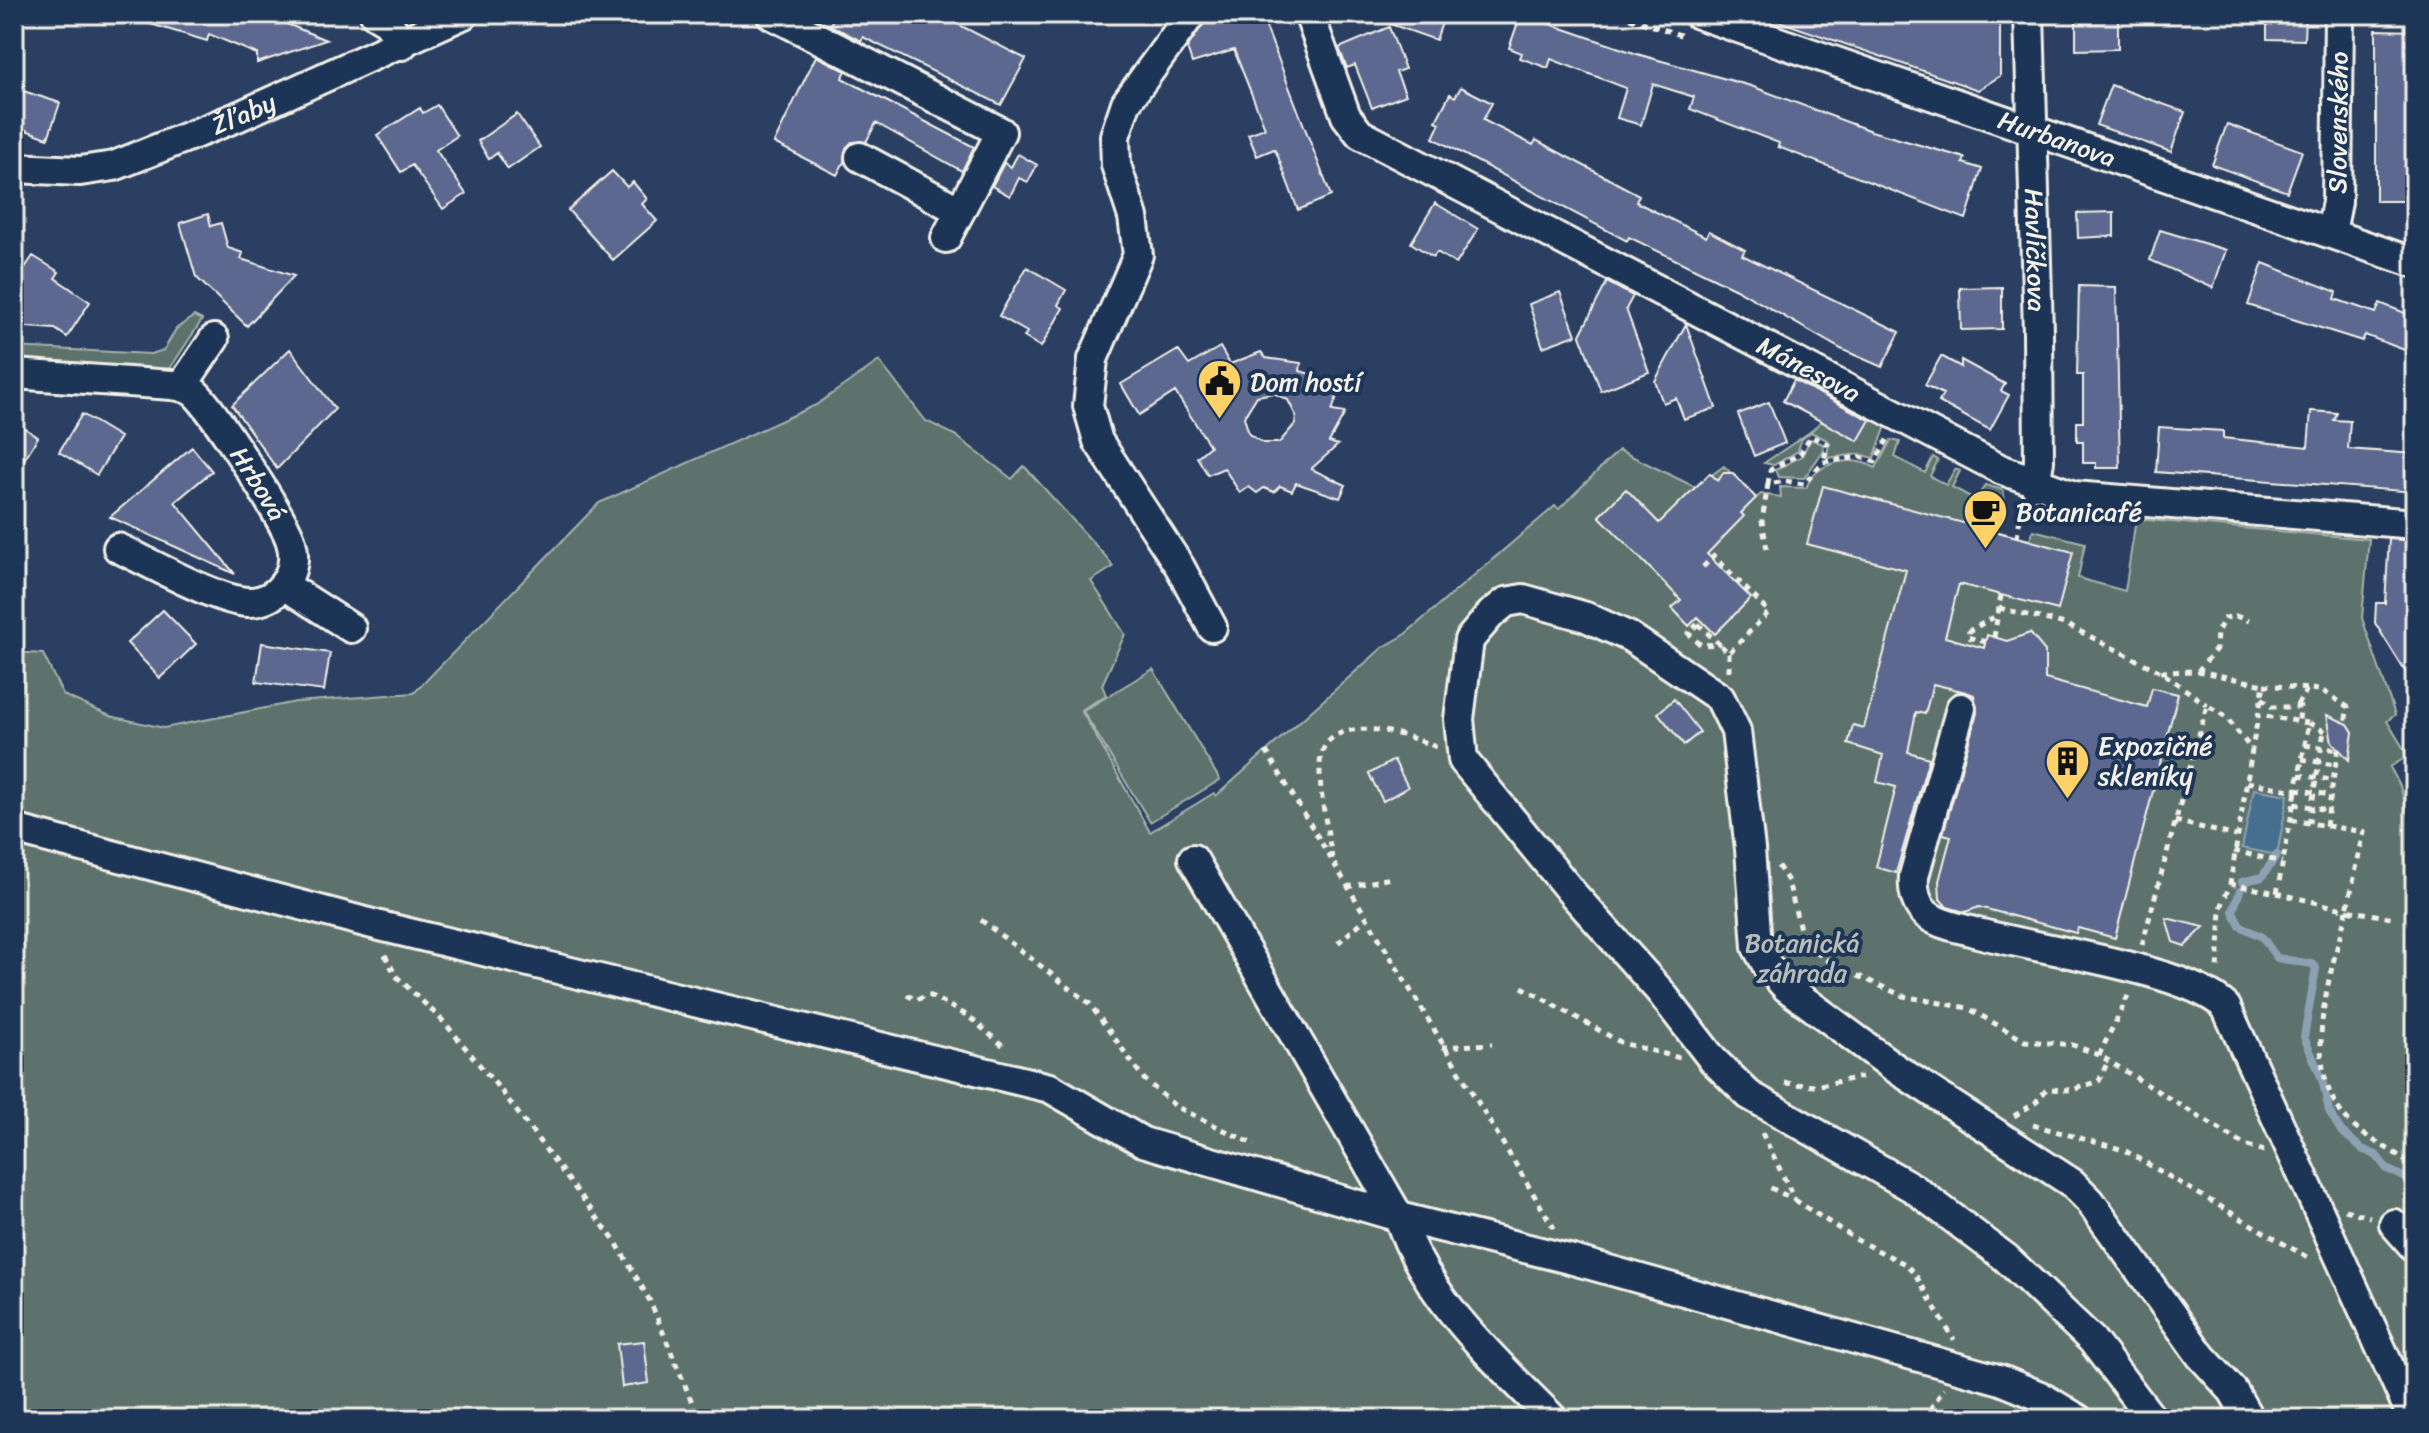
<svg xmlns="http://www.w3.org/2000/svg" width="2429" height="1433" font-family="Sriracha,sans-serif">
<rect width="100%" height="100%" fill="#2a3f62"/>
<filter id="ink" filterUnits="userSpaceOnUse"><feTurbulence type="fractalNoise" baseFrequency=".0125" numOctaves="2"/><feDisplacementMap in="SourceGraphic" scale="16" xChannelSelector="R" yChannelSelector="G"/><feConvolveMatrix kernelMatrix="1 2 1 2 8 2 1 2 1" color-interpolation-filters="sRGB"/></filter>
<g filter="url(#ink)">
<!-- green -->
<path fill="#5d726d" stroke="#a8b2aa" stroke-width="2" d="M 194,316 L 202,320 L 167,373 L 14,367 L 14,347 L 151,354 L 164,350 L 176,329 Z
M 879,361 L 926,421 L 955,435 L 1012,479 L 1024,466 L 1108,559 L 1113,567 L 1091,581 L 1125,634 L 1102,685 L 1106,695 L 1081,710 L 1150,832 L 1214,793 L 1216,796 L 1382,648 L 1403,636 L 1555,506 L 1559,509 L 1619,450 L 1695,487 L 1724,466 L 1756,498 L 1761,494 L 1781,497 L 1780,487 L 1806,488 C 1817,460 1852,455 1876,468 L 1891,440 L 1900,442 L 1895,457 L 1925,473 L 1933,457 L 1938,460 L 1930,476 L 1946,485 L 1955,469 L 1960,471 L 1952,487 L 1976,500 L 1985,485 L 2003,490 L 2007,511 L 1992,508 L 1986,515 L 1996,531 L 2030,540 L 2033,530 L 2085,543 L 2078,578 L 2125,591 L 2136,519 L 2369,539 L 2362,618 L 2395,715 L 2387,721 L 2408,756 L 2390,767 L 2400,786 L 2415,836 L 2415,1419 L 14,1419 L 14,652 L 43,654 L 63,695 L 110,716 L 164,728 L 296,702 L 414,693 L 599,503 L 816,405 Z
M 1841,402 L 1886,426 L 1874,458 L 1860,454 L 1827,458 L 1829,441 L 1811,432 L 1801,440 L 1798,451 L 1774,465 L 1764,463 L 1810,432 Z
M 1810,439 L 1823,444 L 1824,450 L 1804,478 L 1778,477 L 1775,470 L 1802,456 Z
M 1153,669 L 1220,780 L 1150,822 L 1083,711 Z"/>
<!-- water -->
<path fill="#466e8e" stroke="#8ca2b2" stroke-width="2" d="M 2254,789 L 2288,795 L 2277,855 L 2242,848 Z"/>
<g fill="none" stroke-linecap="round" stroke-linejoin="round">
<!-- stream -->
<path stroke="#8ca2b2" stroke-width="8" d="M 2242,882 L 2262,877 L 2277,855
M 2240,891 L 2233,911 L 2240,926 L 2262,937 L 2277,958 L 2312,964 L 2316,968 L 2304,1037 L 2322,1079 L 2329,1111 L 2341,1131 L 2362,1149 L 2376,1155 L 2387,1169 L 2408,1179"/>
</g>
<!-- building -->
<path fill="#5c688f" stroke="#f4f1e8" stroke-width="2" fill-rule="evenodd" d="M 135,14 L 263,14 L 326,40 L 257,63 L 257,54 L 209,34 L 207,41 L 134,19 Z
M 835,14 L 938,14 L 1026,59 L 1001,105 L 863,37 L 861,41 L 830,25 Z
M 1210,14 L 1261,14 L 1331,196 L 1298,210 L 1277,154 L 1274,149 L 1257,156 L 1248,134 L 1265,128 L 1234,50 L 1192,63 L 1187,48 Z
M 1371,14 L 1445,14 L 1436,40 L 1370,17 Z
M 1521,14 L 1637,54 L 1751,86 L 1871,131 L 1965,158 L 1963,163 L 1982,169 L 1966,219 L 1778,147 L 1779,143 L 1690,109 L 1694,97 L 1653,84 L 1641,125 L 1617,118 L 1626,88 L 1551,59 L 1548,68 L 1520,58 L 1522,53 L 1509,48 Z
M 1767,14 L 2000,14 L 2000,76 L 1978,90 L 1767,17 Z
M 2076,14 L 2118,14 L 2118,49 L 2076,50 Z
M 2267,14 L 2305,14 L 2304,40 L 2267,39 Z
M 1389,27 L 1405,69 L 1396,72 L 1406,95 L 1372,108 L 1355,65 L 1347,68 L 1339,48 Z
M 2376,30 L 2415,31 L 2412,145 L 2415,145 L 2415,201 L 2376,201 Z
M 816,56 L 846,71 L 842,78 L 974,147 L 962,171 L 876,123 L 866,142 L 852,142 L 846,148 L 844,162 L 837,175 L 774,143 Z
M 2111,85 L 2185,112 L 2171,152 L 2096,125 Z
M 1461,87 L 1492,103 L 1483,120 L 1533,145 L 1536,140 L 1639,195 L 1636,202 L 1706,237 L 1709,231 L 1745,250 L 1742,255 L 1900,332 L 1882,367 L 1841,349 L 1736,289 L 1629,237 L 1627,241 L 1433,138 L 1440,123 L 1436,121 L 1450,94 L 1455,97 Z
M 14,88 L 60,103 L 48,138 L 14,126 Z
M 437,105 L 457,136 L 436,150 L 466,194 L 443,209 L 412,165 L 401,172 L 377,135 L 420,108 L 423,113 Z
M 517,114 L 540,147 L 508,169 L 497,153 L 489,159 L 478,141 Z
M 2227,124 L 2302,151 L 2287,192 L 2212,165 Z
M 1018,154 L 1037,165 L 1028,182 L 1019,178 L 1010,196 L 992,186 L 1004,163 L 1011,167 Z
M 612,171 L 627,187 L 633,182 L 647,199 L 642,204 L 657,221 L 613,260 L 568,210 Z
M 1435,203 L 1478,229 L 1456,264 L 1437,252 L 1433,257 L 1411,243 Z
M 2114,212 L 2114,236 L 2078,238 L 2077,213 Z
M 208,214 L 211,226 L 221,223 L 228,248 L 243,253 L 241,259 L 294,276 L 247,326 L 196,277 L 180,223 Z
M 2160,230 L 2226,250 L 2213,288 L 2150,260 Z
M 33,256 L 59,272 L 55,278 L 90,302 L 67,337 L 55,329 L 14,326 L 14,295 L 20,286 L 15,282 Z
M 2263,263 L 2337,292 L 2335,299 L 2376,313 L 2380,303 L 2415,317 L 2415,354 L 2365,335 L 2362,341 L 2248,305 Z
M 1027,267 L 1066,290 L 1058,305 L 1063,308 L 1041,347 L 1024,337 L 1027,332 L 999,316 Z
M 1607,282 L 1633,296 L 1626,309 L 1649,372 L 1601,391 L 1580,335 Z
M 2079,286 L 2116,287 L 2120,468 L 2096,468 L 2096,463 L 2083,463 L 2083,442 L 2077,442 L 2077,422 L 2083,422 L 2083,375 L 2077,375 Z
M 2002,287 L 2002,329 L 1961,330 L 1960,288 Z
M 1560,292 L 1576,335 L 1543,347 L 1529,304 Z
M 1686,324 L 1716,408 L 1684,419 L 1676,398 L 1663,403 L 1655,381 Z
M 1220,347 L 1230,364 L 1261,352 L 1266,358 L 1301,363 L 1300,371 L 1317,376 L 1315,384 L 1338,393 L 1332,411 L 1345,413 L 1329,442 L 1338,445 L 1311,469 L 1346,485 L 1340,498 L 1296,483 L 1292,491 L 1280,486 L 1274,492 L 1264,488 L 1257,493 L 1249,487 L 1240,493 L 1224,468 L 1208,475 L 1197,457 L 1210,446 L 1175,392 L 1139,415 L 1121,384 L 1178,350 L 1189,365 ZM 1274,393 L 1288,400 L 1296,416 L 1295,424 L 1279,443 L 1263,443 L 1249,434 L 1244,417 L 1257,396 Z
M 290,349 L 335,409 L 277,469 L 232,405 Z
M 1941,356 L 1961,367 L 1961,360 L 2005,384 L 2001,391 L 2009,395 L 1990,430 L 1939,402 L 1943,394 L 1925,385 Z
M 1794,380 L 1870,420 L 1858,441 L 1783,401 Z
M 1769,402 L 1785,443 L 1754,456 L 1738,414 Z
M 2311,411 L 2337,413 L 2334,420 L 2350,421 L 2348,449 L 2415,454 L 2415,492 L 2156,472 L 2159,427 L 2223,431 L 2223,438 L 2308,447 Z
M 82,414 L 120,437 L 97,475 L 59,452 Z
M 14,421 L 38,437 L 14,476 Z
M 192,447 L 212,471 L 175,502 L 235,574 L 110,517 Z
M 1710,473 L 1718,481 L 1723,473 L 1733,473 L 1756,498 L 1741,513 L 1744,516 L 1707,554 L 1751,598 L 1715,634 L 1698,617 L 1689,626 L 1672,608 L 1681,600 L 1599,516 L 1626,489 L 1659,523 Z
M 1823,486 L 2073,552 L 2058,610 L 1959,584 L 1945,637 L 1984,648 L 1987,635 L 2007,641 L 2030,633 L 2045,651 L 2045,679 L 2147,707 L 2152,688 L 2178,694 L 2115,938 L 2078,928 L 2076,933 L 1979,907 L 1965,912 L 1947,907 L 1940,899 L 1939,881 L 1951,836 L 1943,834 L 1977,713 L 1974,695 L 1966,692 L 1933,684 L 1925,714 L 1916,712 L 1908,752 L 1929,758 L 1896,873 L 1876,867 L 1896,787 L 1877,782 L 1883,755 L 1848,744 L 1853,725 L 1864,728 L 1906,570 L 1807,544 Z
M 2389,539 L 2414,541 L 2415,687 L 2375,623 L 2376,603 L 2385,603 Z
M 163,610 L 196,644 L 160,678 L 127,643 Z
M 262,643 L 330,653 L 324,691 L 256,682 Z
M 1674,699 L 1700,732 L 1684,745 L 1658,713 Z
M 2327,715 L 2348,724 L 2353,732 L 2349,760 L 2332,742 Z
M 1394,760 L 1408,787 L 1383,801 L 1369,774 Z
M 2166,918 L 2204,927 L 2185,946 L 2173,942 Z
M 644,1341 L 649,1383 L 622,1387 L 617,1344 Z"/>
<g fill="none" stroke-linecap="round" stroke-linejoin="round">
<defs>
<g id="minor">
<path d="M 375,14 L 388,22 L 402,45"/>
<path d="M 771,14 L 1001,132 L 946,238"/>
<path d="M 1191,14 L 1126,103 L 1115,136 L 1116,165 L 1133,217 L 1138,255 L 1093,359 L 1088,406 L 1098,441 L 1180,567 L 1212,627"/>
<path id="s1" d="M 1309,14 L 1346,116 L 1360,134 L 2000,469 L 2074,496 L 2415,524"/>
<path id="s2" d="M 1698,14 L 2415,263"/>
<path id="s3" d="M 2029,14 L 2038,332 L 2039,461 L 2035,485"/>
<path d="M 860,157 L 960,211"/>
<path id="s4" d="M 14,168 L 80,171 L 114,166 L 237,117 L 464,14"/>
<path id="s5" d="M 2331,232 L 2337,202 L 2339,14"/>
<path id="s6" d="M 14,374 L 172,385 C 180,386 188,387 195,393 C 212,408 285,520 291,542 C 300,571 279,603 248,602 C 217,601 149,562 118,548"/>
<path d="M 182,386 L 214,339"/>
<path d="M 284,585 L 351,628"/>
<path d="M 1961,708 L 1914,876 C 1913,889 1915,901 1923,911 C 1935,924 1957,927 1974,932 C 2034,949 2186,968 2226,1007 L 2413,1419"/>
<path d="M 14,829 L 380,926 L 1050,1088 L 1143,1142 L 1399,1217 L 1193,859"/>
<path d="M 2394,1224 L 2415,1248"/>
<path d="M 1553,1419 C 1495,1360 1425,1298 1399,1217 L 1573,1260 L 2001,1380 L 2040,1396 L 2078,1419"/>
<path d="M 2152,1419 L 2092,1340 L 2006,1258 L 1913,1188 L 1749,1095 L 1713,1060 L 1659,990 L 1573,894 L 1463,760 L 1459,719 L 1469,640 L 1491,614 L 1506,602 L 1523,599 L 1586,617 L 1630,637 L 1720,698 L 1736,731 L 1750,849 L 1757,947 L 1768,967 L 1786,987 L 1895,1068 L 2072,1183 L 2090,1201 L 2201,1356 L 2233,1391 L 2249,1419"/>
</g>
</defs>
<!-- minor casing -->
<use href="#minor" stroke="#f4f1e8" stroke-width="34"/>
<!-- path -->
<path stroke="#f4f1e8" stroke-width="5" stroke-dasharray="6 6" stroke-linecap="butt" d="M 1618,14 L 1683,36
M 1768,484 L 1770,470 L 1800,454 L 1811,436 L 1828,444 L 1823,462
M 2017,537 L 2022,506
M 1767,549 L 1762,521 L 1768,484 L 1785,481 L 1804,484 L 1823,462 L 1860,457 L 1875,462 L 1888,438
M 1703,567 L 1714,556 L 1769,612 L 1729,653 L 1719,644
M 1999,608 L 2065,624 L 2161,672 L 2207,705
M 1698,624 L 1719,644 L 1701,645 L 1688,633 Z
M 1994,637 L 2001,595
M 1986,642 L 1967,637 L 1969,631 L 1998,615
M 1729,653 L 1729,672
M 2198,671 L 2216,649 L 2217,632 L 2225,618 L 2236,616 L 2249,621
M 2161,672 L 2198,671 L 2264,685 L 2252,749
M 2264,685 L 2321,690 L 2348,707 L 2345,723
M 2262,698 L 2272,707 L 2300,707 L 2299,721
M 2297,705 L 2307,689
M 2309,723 L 2328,733
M 2305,745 L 2337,750
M 1266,751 L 1554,1228
M 2302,759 L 2334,765
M 2299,775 L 2331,780
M 2247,782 L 2296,791 L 2309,723 L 2258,715
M 2296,789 L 2329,795
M 2294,804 L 2328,810
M 2291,820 L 2364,832 L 2347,910 L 2392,918
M 2175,821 L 2236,836
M 2309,823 L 2324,731
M 2326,826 L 2338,749
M 2234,851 L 2282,862
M 1332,859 C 1328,829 1319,795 1320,765 C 1322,708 1405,733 1436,747
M 1778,866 L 1788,881 L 1801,933 L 1813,950 L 1836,966 L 1903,996 L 1968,1008 L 2025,1041 L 2073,1045 L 2099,1055 L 2245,1145 L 2264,1151
M 2230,884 L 2277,893 L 2296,791
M 1347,887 L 1391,878
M 2277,893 L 2347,910 C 2331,974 2296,1068 2350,1123 C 2369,1142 2398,1150 2415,1170
M 981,920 L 1089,1003 L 1144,1079 L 1175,1106 L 1255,1145
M 1338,943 L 1366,918
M 2142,945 L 2207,705 L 2226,717 L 2252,750 L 2230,884 L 2221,908 L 2218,971
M 385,955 L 396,976 L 444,1022 L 503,1093 L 617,1244 L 650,1301 L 694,1407
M 1522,987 L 1622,1043 L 1680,1058
M 907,995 L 916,1000 L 929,995 L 968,1016 L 1007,1049
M 1442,1047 L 1492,1044
M 2099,1055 L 2130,992
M 1785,1083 L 1815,1086 L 1862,1077
M 2014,1116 L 2035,1103 L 2047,1089 L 2072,1090 L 2099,1081 L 2108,1061
M 2033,1125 L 2124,1150 L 2310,1259
M 1762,1133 L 1795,1200 L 1767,1186
M 1795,1200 L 1855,1239 L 1905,1264 L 1915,1274 L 1954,1340
M 2345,1210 L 2370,1217
M 1923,1419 L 1944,1389"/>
<!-- minor -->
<use href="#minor" stroke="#1d3557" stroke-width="28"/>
</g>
</g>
<!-- icons -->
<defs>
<symbol id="civic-pin" viewBox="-11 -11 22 30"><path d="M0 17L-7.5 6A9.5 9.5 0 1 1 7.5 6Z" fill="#ffd166" stroke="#1d3557"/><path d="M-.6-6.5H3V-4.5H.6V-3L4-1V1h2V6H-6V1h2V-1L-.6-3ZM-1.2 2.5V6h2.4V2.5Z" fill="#111"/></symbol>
<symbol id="cafe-pin" viewBox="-11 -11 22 30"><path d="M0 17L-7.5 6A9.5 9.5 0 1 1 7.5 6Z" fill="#ffd166" stroke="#1d3557"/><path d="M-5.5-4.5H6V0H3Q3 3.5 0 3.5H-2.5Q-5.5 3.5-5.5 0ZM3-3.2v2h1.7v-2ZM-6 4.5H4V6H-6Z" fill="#111"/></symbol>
<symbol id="building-pin" viewBox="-11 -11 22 30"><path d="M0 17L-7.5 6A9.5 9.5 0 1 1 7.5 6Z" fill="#ffd166" stroke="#1d3557"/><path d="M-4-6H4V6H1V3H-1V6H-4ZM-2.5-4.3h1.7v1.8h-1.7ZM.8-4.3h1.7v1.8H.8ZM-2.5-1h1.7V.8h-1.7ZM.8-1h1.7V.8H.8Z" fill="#111"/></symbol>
</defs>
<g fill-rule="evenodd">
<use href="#civic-pin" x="1194" y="356" width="51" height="69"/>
<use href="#cafe-pin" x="1960" y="486" width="51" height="69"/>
<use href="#building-pin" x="2042" y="736" width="51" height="69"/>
</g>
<g text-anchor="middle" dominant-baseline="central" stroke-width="8" stroke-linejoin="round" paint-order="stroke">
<!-- street labels -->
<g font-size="26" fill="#f4f1e8" stroke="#1d3557">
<text stroke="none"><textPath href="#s4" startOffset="240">Žľaby</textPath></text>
<text stroke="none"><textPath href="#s5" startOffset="110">Slovenského</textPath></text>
<text stroke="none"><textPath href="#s2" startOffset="380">Hurbanova</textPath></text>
<text stroke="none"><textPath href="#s3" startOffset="236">Havlíčkova</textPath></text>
<text stroke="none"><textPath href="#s1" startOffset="638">Mánesova</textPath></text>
<text stroke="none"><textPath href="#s6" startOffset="294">Hrbová</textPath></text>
</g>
<!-- poi labels -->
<g font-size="26" fill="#f4f1e8" stroke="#1d3557" text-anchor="start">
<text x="1250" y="382">Dom hostí</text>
<text x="2016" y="512">Botanicafé</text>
<text x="2098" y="746">Expozičné<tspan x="2098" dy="30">skleníky</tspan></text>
</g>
<!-- park labels -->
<g font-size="26" fill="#b8beb7" stroke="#1d3557">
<text x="1802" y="943">Botanická<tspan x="1802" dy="30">záhrada</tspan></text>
</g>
</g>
<!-- margin -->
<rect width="2429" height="1433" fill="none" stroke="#1d3557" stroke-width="48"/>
<rect x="24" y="24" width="2381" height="1385" fill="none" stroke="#f4f1e8" stroke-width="3" filter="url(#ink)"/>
</svg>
